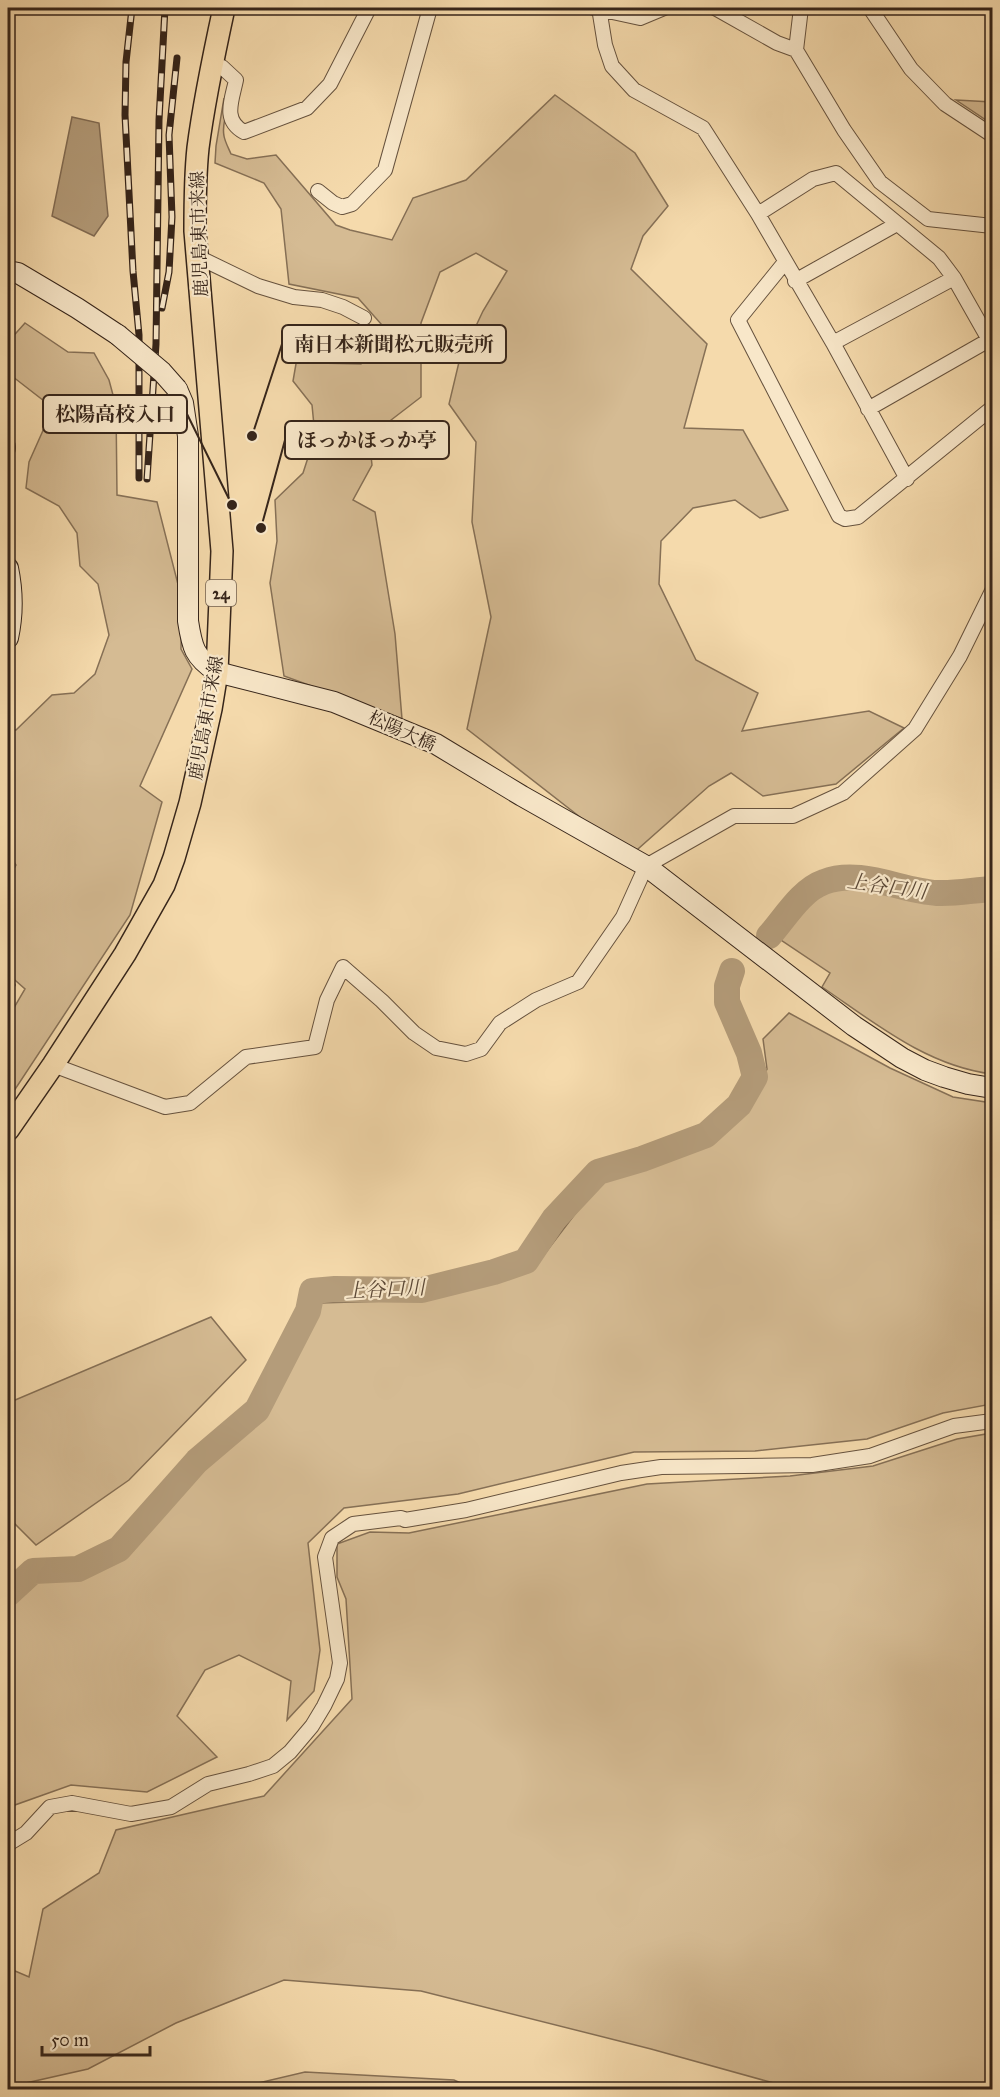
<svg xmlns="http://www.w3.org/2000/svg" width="1000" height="2097" font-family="'IM FELL Great Primer','Noto Serif JP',serif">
<rect width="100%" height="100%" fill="#f5daac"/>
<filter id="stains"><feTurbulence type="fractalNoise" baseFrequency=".00333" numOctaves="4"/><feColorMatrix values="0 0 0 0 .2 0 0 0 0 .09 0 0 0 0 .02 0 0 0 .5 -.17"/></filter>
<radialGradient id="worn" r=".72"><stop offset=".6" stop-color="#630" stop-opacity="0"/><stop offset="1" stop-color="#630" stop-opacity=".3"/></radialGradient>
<!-- green -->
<path fill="#d5bb93" stroke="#867056" stroke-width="1.5" d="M 555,95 L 635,153 L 668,206 L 643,236 L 631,269 L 707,344 L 684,428 L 743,430 L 788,510 L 760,518 L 735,500 L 693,508 L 661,541 L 659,584 L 696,660 L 758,693 L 742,731 L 869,711 L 904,728 L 836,784 L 763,796 L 731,773 L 709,786 L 630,856 L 467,729 L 491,617 L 472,522 L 476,442 L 449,404 L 459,362 L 483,311 L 507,271 L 476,253 L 440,272 L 421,323 L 421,397 L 369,437 L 372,465 L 353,500 L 375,512 L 395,634 L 402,719 L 284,676 L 270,583 L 277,541 L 275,500 L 303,473 L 315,436 L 312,405 L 293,381 L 297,358 L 317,363 L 361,364 L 382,325 L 358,298 L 289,284 L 281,209 L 264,183 L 215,163 L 216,146 L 224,98 C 230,115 221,121 224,136 C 225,142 229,149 231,154 L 247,159 L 276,155 L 336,225 L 350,230 L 392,240 L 413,198 L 466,180 Z
M 956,100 L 992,102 L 992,124 Z
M 25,323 L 68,352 L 94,353 L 109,380 L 116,406 L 117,495 L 157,502 L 182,600 L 181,649 L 192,669 L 140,786 L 162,802 L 130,915 L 8,1100 L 8,1018 L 25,989 L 8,974 L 8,879 L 16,865 L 8,853 L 8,730 L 16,730 L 52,695 L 74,693 L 95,674 L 109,635 L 98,584 L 80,566 L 77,533 L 59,506 L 26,488 L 29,462 L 53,408 L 8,373 L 8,342 Z
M 847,884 L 935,898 L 992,897 L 992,1074 C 927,1066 875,1023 822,987 L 830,973 L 778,938 L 805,905 L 823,889 Z
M 789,1013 L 890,1068 L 953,1097 L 992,1103 L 992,1404 L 943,1413 L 867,1439 L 755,1451 L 634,1452 L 458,1494 L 344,1508 L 308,1543 L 320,1650 L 314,1691 L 287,1720 L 291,1681 L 239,1655 L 205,1670 L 177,1716 L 217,1757 L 147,1792 L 71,1785 L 15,1805 L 8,1814 L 8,1603 L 33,1582 L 81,1577 L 126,1555 L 207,1465 L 270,1409 L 318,1303 L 423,1300 L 533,1269 L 601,1180 L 705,1144 L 743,1116 L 767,1069 L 763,1039 Z
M 211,1317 L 246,1360 L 129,1480 L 36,1545 L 8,1517 L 8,1403 Z
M 992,1433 L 992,2089 L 795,2089 L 651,2049 L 421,1991 L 284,1980 L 176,2023 L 88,2069 L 8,2087 L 8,1968 L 29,1977 L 43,1909 L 99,1873 L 116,1830 L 264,1796 L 352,1699 L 346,1599 L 337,1577 L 337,1544 L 370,1532 L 409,1533 L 647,1484 L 790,1476 L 873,1466 L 957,1439 Z
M 305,2072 L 454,2080 L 474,2089 L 233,2089 Z"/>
<!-- water -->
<path fill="#b49c7a" stroke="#826c54" stroke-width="1.5" d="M 72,117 L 99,123 L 108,216 L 94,236 L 52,216 Z"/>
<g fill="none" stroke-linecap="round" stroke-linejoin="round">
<!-- river -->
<path stroke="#b49c7a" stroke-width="26" d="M 769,936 C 785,918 801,890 824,882 C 860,868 901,891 937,893 C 955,894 974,890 992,889
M 8,1594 L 33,1571 L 78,1569 L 119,1549 L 197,1461 L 257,1410 L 308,1311 L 312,1291 L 335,1289 L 422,1290 L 494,1272 L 526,1261 L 554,1219 L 598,1172 L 642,1159 L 706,1135 L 739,1105 L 755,1077 L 749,1053 L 727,1002 L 727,986 L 732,971"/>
<defs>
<path id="street" d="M 594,8 L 640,18 L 664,8
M 599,8 L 605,45 L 612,66 L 634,90 L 703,128 L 758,214 L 833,343 L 907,479
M 715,8 L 777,43 L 796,50
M 801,8 L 796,50 L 844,130 L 880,182 L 928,219 L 992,226
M 870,8 L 911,69 L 945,104 L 992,135
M 211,66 L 222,67 L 236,80 C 232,100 222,120 244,132 L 307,108 L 330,84 L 369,8
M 318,191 L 333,203 L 342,207 L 352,204 L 385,170 L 430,8
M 758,214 L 813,179 L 836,173 L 939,258 L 954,278 L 992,345
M 198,257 L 258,286 L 294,297 L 322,300 L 343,307 L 364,318
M 785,262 L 738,320 L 839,516 L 845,519 L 858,517 L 992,408
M 795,281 L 897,224
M 833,343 L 954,278
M 868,409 L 989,340
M 8,446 L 8,449
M 53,1065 L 165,1107 L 190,1103 L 246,1057 L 315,1047 L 327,1000 L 343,967 L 382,1001 L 414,1033 L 436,1048 L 466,1054 L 481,1049 L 500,1023 L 536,1000 L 578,982 L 623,917 L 646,866 L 734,816 L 793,816 L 843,793 L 915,729 L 960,656 L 992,591
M 8,1844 L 26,1833 L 50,1807 L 72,1803 L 131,1814 L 171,1807 L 208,1784 L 249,1774 L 273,1766 L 290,1752 L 312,1726 L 324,1706 L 337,1679 L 340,1663 L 325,1557 L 332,1538 L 353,1524 L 401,1518 L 405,1520 L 466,1510 L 621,1473 L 661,1467 L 812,1465 L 870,1456 L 954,1426 L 992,1421"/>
<path id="secondary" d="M 8,271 L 18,273 L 77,308 L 118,335
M 177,389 L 183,403 L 188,436 L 188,621 C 192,647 194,657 217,672 L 334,702 L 436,744 L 522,796 L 646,866 L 854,1026 L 902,1058 L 925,1070 L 944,1077 L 968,1084 L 992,1088
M 8,568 C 13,592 13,615 8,638"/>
<path id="primary" d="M 8,1130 L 53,1065 L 125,954 L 164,885 L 174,858 L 190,803 L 211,709 L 217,672 L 222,551 L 195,231 C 195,203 195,176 198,148 C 204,101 214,54 224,8"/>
</defs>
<!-- street casing -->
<use href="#street" stroke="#66523e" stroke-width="16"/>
<!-- secondary casing -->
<use href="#secondary" stroke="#36251a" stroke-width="22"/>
<!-- primary casing -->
<use href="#primary" stroke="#36251a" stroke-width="24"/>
<!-- street -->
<use href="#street" stroke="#f8e7c9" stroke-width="14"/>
<!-- secondary -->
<use href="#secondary" stroke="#f8e7c9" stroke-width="20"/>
<!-- primary -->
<use href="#primary" stroke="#f5daac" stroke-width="21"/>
<defs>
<path id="rail" d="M 132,8 L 126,62 L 125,115 L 133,271 L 139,335 L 139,478
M 162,308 L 169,272 L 172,217 L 169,135 L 177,58
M 147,479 L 156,344 L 159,120 L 165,8
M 8,992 L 12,985"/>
</defs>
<!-- rail casing -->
<use href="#rail" stroke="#36251a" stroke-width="7"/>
<!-- rail -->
<use href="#rail" stroke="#f8e7c9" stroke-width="4.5" stroke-dasharray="14" stroke-linecap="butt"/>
<defs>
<path id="secondary-bridge" d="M 118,335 L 162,372 L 177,389"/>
</defs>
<!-- secondary-bridge casing -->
<use href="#secondary-bridge" stroke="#36251a" stroke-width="22" stroke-linecap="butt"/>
<!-- secondary-bridge -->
<use href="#secondary-bridge" stroke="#f8e7c9" stroke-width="20"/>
</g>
<g text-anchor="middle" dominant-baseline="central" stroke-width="4.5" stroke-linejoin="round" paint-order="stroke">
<!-- shield labels -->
<rect fill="#f8e7c9" stroke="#705f4e" stroke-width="1.5" x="206" y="580" width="30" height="26" rx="4.5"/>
<g font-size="16" font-weight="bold" fill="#36251a">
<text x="221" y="593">24</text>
</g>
<!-- street labels -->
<g font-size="18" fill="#36251a" stroke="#f8e7c9">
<text transform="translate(199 234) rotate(-92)">鹿児島東市来線</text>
<text transform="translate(206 718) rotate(-80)">鹿児島東市来線</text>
<text transform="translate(402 731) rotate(24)">松陽大橋</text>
</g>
<!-- water labels -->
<g font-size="20" font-style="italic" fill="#5c4937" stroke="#f8e7c9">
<text transform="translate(887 886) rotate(8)">上谷口川</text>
<text transform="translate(385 1289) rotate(-3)">上谷口川</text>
</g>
</g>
<!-- callouts -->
<path fill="none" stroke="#36251a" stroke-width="2" d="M252 436L282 344M232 505L187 414M261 528L285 440"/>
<g fill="#36251a" stroke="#f8e7c9" stroke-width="2">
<circle cx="252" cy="436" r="6"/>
<circle cx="232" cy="505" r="6"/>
<circle cx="261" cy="528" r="6"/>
</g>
<g fill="#f8e7c9" stroke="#36251a" stroke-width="2">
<rect x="282" y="325" width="224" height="38" rx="6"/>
<rect x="43" y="395" width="144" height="38" rx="6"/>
<rect x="285" y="421" width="164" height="38" rx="6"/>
</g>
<g font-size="20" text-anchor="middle" font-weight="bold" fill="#36251a">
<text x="394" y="351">南日本新聞松元販売所</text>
<text x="115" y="421">松陽高校入口</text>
<text x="367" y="447">ほっかほっか亭</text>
</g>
<!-- margin -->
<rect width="1000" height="2097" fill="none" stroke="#f5daac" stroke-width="30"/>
<rect x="9" y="9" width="982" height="2079" fill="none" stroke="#36251a" stroke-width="3"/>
<rect x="15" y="15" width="970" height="2067" fill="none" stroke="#36251a" stroke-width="1.5"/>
<!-- scale -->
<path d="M42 2046v9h108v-9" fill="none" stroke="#36251a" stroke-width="3"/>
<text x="51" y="2046" font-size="18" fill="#36251a" stroke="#f8e7c9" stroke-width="4.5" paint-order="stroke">50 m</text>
<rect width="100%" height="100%" filter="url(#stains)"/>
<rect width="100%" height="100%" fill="url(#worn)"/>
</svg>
